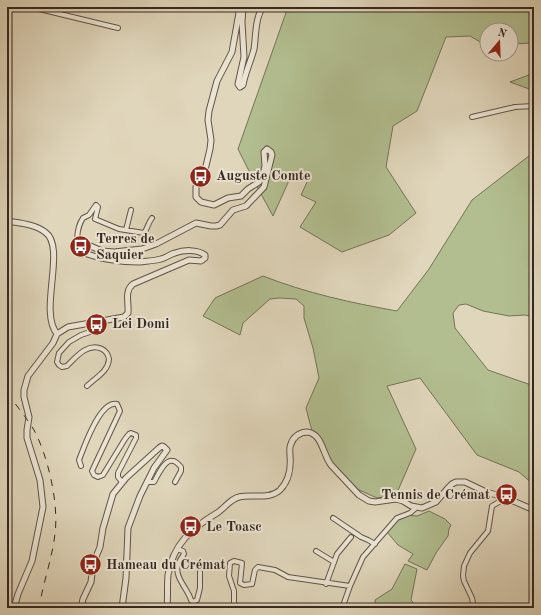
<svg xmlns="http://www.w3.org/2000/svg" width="541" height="615" font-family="'Old Standard TT',serif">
<rect width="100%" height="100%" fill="#e0d6bb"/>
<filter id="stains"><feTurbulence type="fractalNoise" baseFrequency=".005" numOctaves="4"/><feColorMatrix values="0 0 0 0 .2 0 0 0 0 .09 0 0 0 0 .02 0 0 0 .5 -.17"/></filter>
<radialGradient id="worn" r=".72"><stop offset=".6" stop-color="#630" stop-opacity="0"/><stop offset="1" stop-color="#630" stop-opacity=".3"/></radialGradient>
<!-- green -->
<path fill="#b2be90" stroke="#747358" d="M 288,7 L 534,7 L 534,43 L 511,44 L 511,30 L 487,30 L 487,43 L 482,43 L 470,36 L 446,37 L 417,111 L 393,126 L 386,167 L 416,213 L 389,235 L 342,252 L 300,227 L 316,202 L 301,195 L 308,180 L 292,174 L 273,216 L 254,181 L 238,149 Z
M 534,73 L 534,89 L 532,90 L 510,82 Z
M 534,152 L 534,255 L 531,276 L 534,276 L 534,317 L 525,315 L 509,316 L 483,311 L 466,304 L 459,305 L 453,313 L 455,328 L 488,370 L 534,386 L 534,485 L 519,472 L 477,455 L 420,378 L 387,386 L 416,449 L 396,495 L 377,498 L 357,489 L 329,459 L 322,441 L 312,431 L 306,408 L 319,378 L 313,348 L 304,318 L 304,306 L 296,299 L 279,298 L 270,299 L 243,323 L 240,335 L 203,316 L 215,298 L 263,276 C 306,293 352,303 397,311 L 429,269 L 472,200 Z
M 429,511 L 445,519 L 451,525 L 449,529 L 448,536 L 436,553 L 427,570 L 408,561 L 413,554 L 398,545 L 387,532 L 397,520 L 402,518 L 408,515 L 417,516 Z
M 405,564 L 417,569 L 411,600 L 418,608 L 375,608 L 375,600 L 392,589 Z"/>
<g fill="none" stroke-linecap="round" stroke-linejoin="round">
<defs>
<path id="minor" d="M 31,7 L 118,28
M 472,117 L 515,107 L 534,106
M 126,230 L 131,210
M 85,253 L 82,254 C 74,246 77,227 83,218 L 89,215 L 96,205 L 98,207 L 95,219 L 119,229 L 144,233 C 147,230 148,223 152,218
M 87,386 C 96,377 108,372 109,359 C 108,354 106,351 102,349 C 88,342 76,357 67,366 L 62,367 L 59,365 L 57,362 L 59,353 L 69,342 L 81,335 L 99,329 L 104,324 L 105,320
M 81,466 L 79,460 C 84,447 100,400 117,404 L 120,411 L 92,471 L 94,475 L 98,477 L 103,475 L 125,439 L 129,434 L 131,433 L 136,435 L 136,438 L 118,473 L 118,477 L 122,482
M 147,482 L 154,482 C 157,477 165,458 173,461 C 176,461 179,465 181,467 L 181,471 L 175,482
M 333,518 L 361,537 L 368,540 L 375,544
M 177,549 L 183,551 L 184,554 C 182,557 179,561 178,565 C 174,577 188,589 191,600 L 193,602 L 197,600 L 200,588 L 200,572
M 316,551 L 334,562
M 326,584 L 337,554 L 351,537
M 234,605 L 234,591 L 229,576 L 230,563 L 234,561 L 242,563 L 240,583 L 244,585 L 252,584 L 255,570 L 258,567 L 275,570 L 288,577 L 350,586
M 341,608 L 344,603 L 350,586 L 363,557 L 397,518 L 410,513 L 416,508
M 474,608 L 472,598 L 464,581 L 463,576 L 464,566 L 470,553 L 488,531 L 492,506 L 506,498"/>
<path id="tertiary" d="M 243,7 L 242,22 L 244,57 L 238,84 L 240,87 L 243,85 C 245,73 251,61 254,49 C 256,36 255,18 263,7
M 7,221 C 19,223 35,224 45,232 C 67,247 38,311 57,334
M 57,334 L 68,327 L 124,317 L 128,313 C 129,303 124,291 133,284 L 189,260 L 201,261 L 205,258 L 205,255 C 197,249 183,250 175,253 C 170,254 166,258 161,259 C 154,261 146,261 139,262 C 122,262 104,260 87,254 L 84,251 L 85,246 L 88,245 L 102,251 L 114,252 L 142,249 L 156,244 L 196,223 L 211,226 L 216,226 L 220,225 L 233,210 L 246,206 L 264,187 L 272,155 L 271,152 L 267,149 L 264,152 L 265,166 L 262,178 L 259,182 L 248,189 L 241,196 L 228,198 L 214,205 L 201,202 L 196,197 L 196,187 L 205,170 L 210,149 L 211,140 L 208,120 L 209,111 L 217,81 L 232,52 L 240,7
M 14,608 L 18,594 L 32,561 L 43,507 L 40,480 L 27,438 L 27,430 L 29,417 L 24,397 L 24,390 L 28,376 L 53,343 L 57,334
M 81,608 L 83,599 L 91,582 L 93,564 L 100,547 L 103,528 L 113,494 L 126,478 L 159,448 L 162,446 L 164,447 L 167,450 L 154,468 L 140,496 L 128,528 L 126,578 L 122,608
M 167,608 C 168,597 167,586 168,575 C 173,544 192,528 217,513 C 225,508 230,499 239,497 C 253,494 269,500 280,490 C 289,481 291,467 290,456 C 290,452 289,447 291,444 C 293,437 300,432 307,432 C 322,433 323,455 331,465 L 359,495 L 369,501 L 375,502 L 396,499 L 403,501 L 411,506 L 422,508 L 436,502 L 447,489 L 452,484 L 456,482 L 465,482 L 486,492 L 504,497 L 534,510"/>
</defs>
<!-- minor casing -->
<use href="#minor" stroke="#605448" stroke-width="6"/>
<!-- tertiary casing -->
<use href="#tertiary" stroke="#605448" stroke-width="7"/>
<!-- minor -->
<use href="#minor" stroke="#ebe4d3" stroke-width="4"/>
<!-- tertiary -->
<use href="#tertiary" stroke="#ebe4d3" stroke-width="5"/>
<!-- rail -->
<path stroke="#362821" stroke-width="1" stroke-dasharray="7 7" stroke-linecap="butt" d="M 7,393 C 16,405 26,417 34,430 C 48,456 59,504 55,534 C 52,559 43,583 39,608"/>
</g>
<!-- icons -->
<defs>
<symbol id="bus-disc" viewBox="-11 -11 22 22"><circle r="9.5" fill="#8f2418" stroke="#ebe4d3"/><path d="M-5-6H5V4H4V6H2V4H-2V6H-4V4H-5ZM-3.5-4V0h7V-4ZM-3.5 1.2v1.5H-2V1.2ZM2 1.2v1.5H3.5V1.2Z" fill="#fff"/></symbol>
</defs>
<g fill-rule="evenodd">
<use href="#bus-disc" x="188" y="164" width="25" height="25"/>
<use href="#bus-disc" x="68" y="234" width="25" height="25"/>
<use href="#bus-disc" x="84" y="312" width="25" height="25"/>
<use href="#bus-disc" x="494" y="482" width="25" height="25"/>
<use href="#bus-disc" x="178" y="514" width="25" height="25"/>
<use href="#bus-disc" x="78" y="552" width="25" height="25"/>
</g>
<g text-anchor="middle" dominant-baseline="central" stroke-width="4" stroke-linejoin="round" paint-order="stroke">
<!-- poi labels -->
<g font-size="14" font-weight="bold" fill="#362821" stroke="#ebe4d3" text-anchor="start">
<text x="216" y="176">Auguste Comte</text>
<text x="96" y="239">Terres de<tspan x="96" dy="16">Saquier</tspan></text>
<text x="112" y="324">Lei Domi</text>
<text x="490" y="495" text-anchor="end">Tennis de Crémat</text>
<text x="206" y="527">Le Toasc</text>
<text x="106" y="565">Hameau du Crémat</text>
</g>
</g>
<!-- margin -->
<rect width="541" height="615" fill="none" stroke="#e0d6bb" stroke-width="24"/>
<rect x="8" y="8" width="525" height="599" fill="none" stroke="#362821" stroke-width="2"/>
<rect x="12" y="12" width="517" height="591" fill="none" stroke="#362821"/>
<!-- north arrow -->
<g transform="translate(499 42) rotate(19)"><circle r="19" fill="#ebe4d3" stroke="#a3998c"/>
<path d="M0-3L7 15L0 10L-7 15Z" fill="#8f2418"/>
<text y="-6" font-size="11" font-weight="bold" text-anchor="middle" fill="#362821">N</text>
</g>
<rect width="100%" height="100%" filter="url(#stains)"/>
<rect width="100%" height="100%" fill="url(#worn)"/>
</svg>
